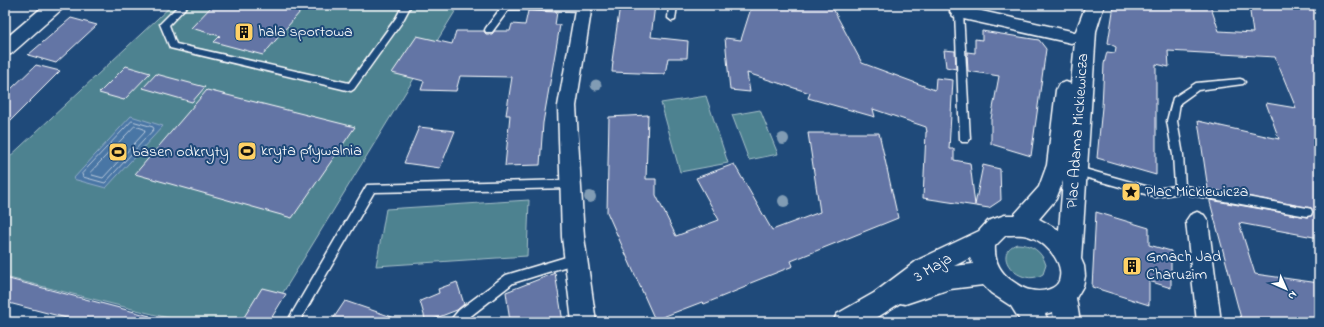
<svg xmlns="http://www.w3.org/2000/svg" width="1324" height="327" font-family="'Indie Flower',sans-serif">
<rect width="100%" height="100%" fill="#1f4a7a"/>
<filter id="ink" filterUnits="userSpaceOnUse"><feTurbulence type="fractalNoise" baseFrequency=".025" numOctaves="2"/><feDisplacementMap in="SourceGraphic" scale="8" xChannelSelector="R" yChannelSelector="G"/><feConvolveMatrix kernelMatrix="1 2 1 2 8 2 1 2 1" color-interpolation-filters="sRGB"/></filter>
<g filter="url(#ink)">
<!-- green -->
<path fill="#4d8290" stroke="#a6c0c8" d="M 172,5 L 459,5 L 265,322 L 184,322 L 5,277 L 5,161 Z
M 706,96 L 728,163 L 680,172 L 661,103 Z
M 760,110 L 778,154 L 749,160 L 732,115 Z
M 529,200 L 527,256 L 376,266 L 386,209 Z
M 1017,244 C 1031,244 1042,251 1046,265 L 1043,274 C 1020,289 989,254 1017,244 Z"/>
<!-- water -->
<path fill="#4a76a5" stroke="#92adc9" d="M 131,116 L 163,126 L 106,188 L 73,179 Z"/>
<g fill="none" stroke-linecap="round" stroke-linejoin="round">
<!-- shore -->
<path stroke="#b7c8db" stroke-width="1" d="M 132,121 L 153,127 L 154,129 L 105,183 L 83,177 L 82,174 Z
M 135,126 L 144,129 L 145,132 L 103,178 L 92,175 L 91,172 Z"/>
</g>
<!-- building -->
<path fill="#6375a5" stroke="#fff" d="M 213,5 L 306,5 L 263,55 L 214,42 L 220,36 L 191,28 Z
M 620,5 L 655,5 L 651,37 L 688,41 L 687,58 L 668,58 L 665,74 L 612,72 L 613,61 L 612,61 Z
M 752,5 L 831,5 L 862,63 L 935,90 L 936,78 L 953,80 L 949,149 L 954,149 L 954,160 L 970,163 L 975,205 L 983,165 L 1000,169 L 1001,200 L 989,208 L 923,198 L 926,132 L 927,132 L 926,127 L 873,109 L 875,117 L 808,98 L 810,93 L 747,73 L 750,92 L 730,90 L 725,38 L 741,40 Z
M 1114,5 L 1210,5 L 1219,31 L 1253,33 L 1249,5 L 1319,5 L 1319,238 L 1239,223 L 1255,274 L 1319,283 L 1319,322 L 1242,322 L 1210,202 L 1210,200 L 1307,217 L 1312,215 L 1313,212 L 1311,208 L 1208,189 L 1198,121 L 1279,139 L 1266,103 L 1296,108 L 1275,57 L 1168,51 L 1169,67 L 1156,64 L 1156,175 L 1097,158 L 1102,107 L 1104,64 L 1107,52 L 1115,53 L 1116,47 L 1108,43 Z
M 528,11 L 557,12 L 555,25 L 560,25 L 543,123 L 540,165 L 505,166 L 510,115 L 506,115 L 512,77 L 460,76 L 456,91 L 421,90 L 424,81 L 392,73 L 417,36 L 452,44 L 456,31 L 484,31 L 486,34 L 492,34 L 494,31 L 510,31 L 512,24 L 525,25 Z
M 71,18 L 97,25 L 56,63 L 28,55 Z
M 982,31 L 1039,40 L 1046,49 L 1031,156 L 991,144 L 991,119 L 999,76 L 968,71 L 967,52 L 975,53 L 975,39 L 982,40 Z
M 944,50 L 955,51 L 956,69 L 946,67 Z
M 36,65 L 60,71 L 5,126 L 5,88 L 11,89 Z
M 126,66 L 150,73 L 124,100 L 99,93 Z
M 156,74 L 205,87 L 192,102 L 143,88 Z
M 207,90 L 355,127 L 292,218 L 135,174 Z
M 648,115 L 646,179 L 656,179 L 656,195 L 676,236 L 719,220 L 696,178 L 734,164 L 772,230 L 820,212 L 808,133 L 879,133 L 898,218 L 791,261 L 793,266 L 748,284 L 748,286 L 704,304 L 702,302 L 655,320 L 607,212 L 609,117 Z
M 419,127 L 455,131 L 440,168 L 404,163 Z
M 1096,212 L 1149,228 L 1149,245 L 1171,251 L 1171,288 L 1149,281 L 1149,305 L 1092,287 Z
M 555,273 L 563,322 L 510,322 L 506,292 Z
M 5,278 L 150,316 L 149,322 L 82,322 L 5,302 Z
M 457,282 L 464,304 L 457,310 L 426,322 L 420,301 L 439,293 L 438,289 Z
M 262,288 L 286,294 L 269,322 L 241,322 Z
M 345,301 L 398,319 L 398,322 L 331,322 Z"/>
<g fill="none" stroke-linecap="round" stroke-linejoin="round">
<defs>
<path id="lane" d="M 179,5 L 188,5 L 169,25 L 176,44 L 349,83 L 396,18 L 403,5 L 411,5 L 402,22 L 354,89 L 351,91 L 170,48 L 160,24 Z
M 503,5 L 584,5 L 588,8 L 584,11 L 509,9 L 492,32 L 486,32 L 485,30 L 486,28 Z
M 669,5 L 677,5 L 675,20 L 672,21 L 668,18 Z
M 959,9 L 963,12 L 970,139 L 968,142 L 962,142 L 960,139 L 955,12 Z
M 1240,79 L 1243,80 L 1245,82 L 1243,84 L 1198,90 L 1180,103 L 1177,121 L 1183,155 L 1185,186 L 1307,208 L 1311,209 L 1312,212 L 1311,215 L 1307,216 L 1180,193 L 1156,197 L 1070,173 L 1069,170 L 1070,167 L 1074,166 L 1156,189 L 1175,186 L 1173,155 L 1167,121 L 1173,98 L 1196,83 Z
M 571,180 L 575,181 L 576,184 L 575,187 L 571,188 L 374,192 L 299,322 L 287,322 L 367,185 Z
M 576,254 L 580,256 L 581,259 L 580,262 L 513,283 L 463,322 L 449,322 L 459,310 L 506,275 Z"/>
<path id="street" d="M 45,5 L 64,5 L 62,9 L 11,54 L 5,55 L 5,39 Z
M 576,5 L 592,5 L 576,106 L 584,237 L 596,322 L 572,322 L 562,237 L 558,106 Z
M 951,5 L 967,5 L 968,8 L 1071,31 L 1077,33 L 1080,37 L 1077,41 L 1071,43 L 959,18 L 953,16 L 950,12 Z
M 1197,212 L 1204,215 L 1208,221 L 1221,322 L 1197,322 L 1186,221 L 1190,215 Z"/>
<path id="secondary" d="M 1086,5 L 1104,5 L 1096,31 L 1081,259 L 1084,266 L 1085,276 L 1083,286 L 1076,298 L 1080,322 L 1054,322 L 1053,312 L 1045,314 L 1049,322 L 1021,322 L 1011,306 L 991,293 L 983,285 L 950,289 L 905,304 L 900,303 L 870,322 L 833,322 L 837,314 L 874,293 L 918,260 L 979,231 L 988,221 L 1005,215 L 1014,215 L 1039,187 L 1047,165 L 1056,90 L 1059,84 L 1066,82 L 1071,84 L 1076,31 ZM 1063,181 L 1059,230 L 1039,219 L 1056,199 ZM 1006,235 C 1013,235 1021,234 1028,236 C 1043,240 1063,260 1060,277 C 1059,290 1041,293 1030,290 C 1023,289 1017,284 1011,280 C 999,271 994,260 995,246 ZM 970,258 L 973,264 L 954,266 Z"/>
</defs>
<!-- lane casing -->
<use href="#lane" stroke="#fff" stroke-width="3"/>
<!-- street casing -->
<use href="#street" stroke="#fff" stroke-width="3"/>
<!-- secondary casing -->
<use href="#secondary" stroke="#fff" stroke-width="3"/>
<!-- lane -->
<use href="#lane" fill="#1f4a7a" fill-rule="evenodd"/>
<!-- street -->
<use href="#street" fill="#1f4a7a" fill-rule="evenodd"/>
<!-- secondary -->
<use href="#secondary" fill="#1f4a7a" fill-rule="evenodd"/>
</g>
<!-- trees -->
<g fill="#819cb4">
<circle cx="596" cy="85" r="5.5"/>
<circle cx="783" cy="139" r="6"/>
<circle cx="590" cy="197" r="6"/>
<circle cx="784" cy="201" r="6"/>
</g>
</g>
<!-- icons -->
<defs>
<symbol id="building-square" viewBox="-11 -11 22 22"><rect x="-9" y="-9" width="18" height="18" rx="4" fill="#ffd166" stroke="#1f4a7a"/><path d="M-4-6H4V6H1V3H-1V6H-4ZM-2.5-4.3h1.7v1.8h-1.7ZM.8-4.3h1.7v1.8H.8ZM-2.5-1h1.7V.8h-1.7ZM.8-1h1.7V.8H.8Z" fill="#111"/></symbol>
<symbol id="stadium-square" viewBox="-11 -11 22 22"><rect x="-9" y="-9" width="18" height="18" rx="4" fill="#ffd166" stroke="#1f4a7a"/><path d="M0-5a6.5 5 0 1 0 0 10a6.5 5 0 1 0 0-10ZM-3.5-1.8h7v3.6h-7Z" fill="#111"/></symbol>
<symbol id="sight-square" viewBox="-11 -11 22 22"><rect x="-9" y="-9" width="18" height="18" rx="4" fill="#ffd166" stroke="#1f4a7a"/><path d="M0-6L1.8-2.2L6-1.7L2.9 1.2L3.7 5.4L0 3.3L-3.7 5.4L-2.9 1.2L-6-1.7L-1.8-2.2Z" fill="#111"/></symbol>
</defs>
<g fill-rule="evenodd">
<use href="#building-square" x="233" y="21" width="22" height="22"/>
<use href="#stadium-square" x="236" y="140" width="22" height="22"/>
<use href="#stadium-square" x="107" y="141" width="22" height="22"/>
<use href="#sight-square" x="1120" y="181" width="22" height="22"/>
<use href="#building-square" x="1121" y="255" width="22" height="22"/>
</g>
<g text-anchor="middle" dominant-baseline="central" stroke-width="4" stroke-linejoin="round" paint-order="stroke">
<!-- poi labels -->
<g font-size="16" fill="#fff" stroke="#1f4a7a" text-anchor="start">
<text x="258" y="32">hala sportowa</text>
<text x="261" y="151">kryta pływalnia</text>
<text x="132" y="152">basen odkryty</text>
<text x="1145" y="192">Plac Mickiewicza</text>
<text x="1146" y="257">Gmach Jad<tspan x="1146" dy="18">Charuzim</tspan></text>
</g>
<!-- street labels -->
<g font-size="16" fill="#fff" stroke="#1f4a7a">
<text transform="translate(1078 131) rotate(-86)">Plac Adama Mickiewicza</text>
<text transform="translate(933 268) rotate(-31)">3 Maja</text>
</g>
</g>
<!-- margin -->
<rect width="1324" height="327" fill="none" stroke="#1f4a7a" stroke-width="20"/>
<rect x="10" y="10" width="1304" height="307" fill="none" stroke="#fff" stroke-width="1.5" filter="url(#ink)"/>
<!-- north arrow -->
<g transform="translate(1286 289) rotate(135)" stroke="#1f4a7a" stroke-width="3" paint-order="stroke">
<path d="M0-3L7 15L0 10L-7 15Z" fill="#ffffff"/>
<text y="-6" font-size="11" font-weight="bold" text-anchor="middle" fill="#ffffff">N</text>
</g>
</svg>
